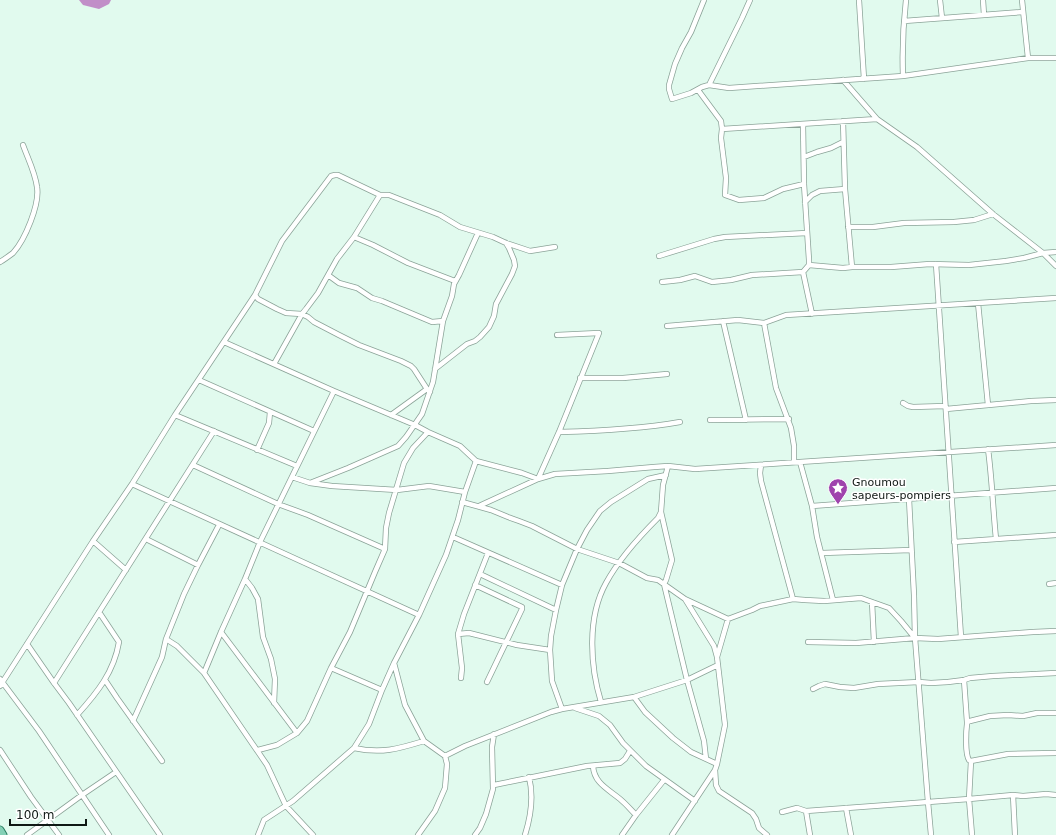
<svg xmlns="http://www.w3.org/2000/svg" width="1056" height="835" font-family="'DejaVu Sans',sans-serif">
<rect width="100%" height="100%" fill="#e1faee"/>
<!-- water -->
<path fill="#c18ec8" d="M 79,0 L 111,0 L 109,4 L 99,9 L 83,5 Z"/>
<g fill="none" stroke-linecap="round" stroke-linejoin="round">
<defs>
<path id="street" d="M 704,0 L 691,32 L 682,48 L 675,64 L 669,85 L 669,89 L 672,99 L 691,93 L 702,87 L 709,85 L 729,88 L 903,76 L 1028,58 L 1056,58
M 859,0 L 864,79
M 940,0 L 942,18
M 983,0 L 984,15
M 1022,0 L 1028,58
M 904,21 L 1023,12
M 903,76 C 902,50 903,26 906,0
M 843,80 L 877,119 L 917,147 L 993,214 L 1043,253 L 1056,266
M 709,85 L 742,18 L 750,0
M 698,90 L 721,121 L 722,129 L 721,138 L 726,178 L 725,195 L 739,200 L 764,198 L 783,189 L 804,184
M 843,121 L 845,189 L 852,267
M 803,124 L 804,184 L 809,260 L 809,265 L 803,272 L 812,314
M 722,129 L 877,119
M 804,157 L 817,152 L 831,148 L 843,142
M 380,195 L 338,175 L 335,175 L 331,176 L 282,241 L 255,295 L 258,299 L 277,309 L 286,313 L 302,314 L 308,317 L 314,322 L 339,335 L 359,345 L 401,361 L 411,366 L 414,369 L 427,389 L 430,392
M 805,202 L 812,195 L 820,191 L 845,189
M 848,227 L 873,227 L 904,223 L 954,222 L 974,220 L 993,214
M 354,237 L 373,245 L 408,263 L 455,281
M 659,256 L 714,239 L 725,237 L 807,233
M 0,262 C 5,259 9,256 13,253 C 25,240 40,204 37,187 C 35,172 28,159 23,145
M 936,264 L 961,637
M 809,265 L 843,268 L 852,267 L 891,267 L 930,264 L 969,265 L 1006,261 L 1024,258 L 1043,253 L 1056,252
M 328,275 L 339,283 L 357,288 L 372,298 L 382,301 L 432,322 L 443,321
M 662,282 L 680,280 L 695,276 L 712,282 L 731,280 L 752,275 L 803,272
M 978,303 L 988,405
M 723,321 L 746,420
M 764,323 L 776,388 L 791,428 L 794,446 L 794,462
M 667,326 L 738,320 L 764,323 L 786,315 L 1056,298
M 224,342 L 334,391 L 415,425 L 428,432 L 460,446 L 476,461 L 522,473 L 538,479 L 555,474 L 608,471 L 654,467 L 668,466 L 695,469 L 1056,445
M 274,364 L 302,314 L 306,309 L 318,293 L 337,259 L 354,237 L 380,195 L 389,195 L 440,215 L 460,227 L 493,237 L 506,243 L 530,251 L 555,247
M 435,369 L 467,344 L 475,341 L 480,337 L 489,327 L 494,316 L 496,304 L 512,274 L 515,266 L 514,260 L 509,248 L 506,243
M 580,378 L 623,378 L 667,374
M 199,380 L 314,431
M 903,403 L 908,406 L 913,407 L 945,406
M 946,409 L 1031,401 L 1056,400
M 175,415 L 297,466
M 391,415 L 427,389
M 710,420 L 789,419
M 559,432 C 599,431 640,429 680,422
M 988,449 C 992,479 993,509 996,539
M 257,450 L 269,423 L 270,412
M 800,462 L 812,506 L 817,537 L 833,600
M 193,465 L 278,504 L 308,515 L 385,549
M 761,465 L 760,473 L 761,481 L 793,599
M 292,477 L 310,483 L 332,486 L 397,490 L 429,486 L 465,492
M 310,483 L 348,468 L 398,446 L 406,437 L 422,414 L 433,382 L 443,321 L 452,296 L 454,284 L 459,275 L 478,233
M 132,484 L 419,615
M 909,499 L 914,595 L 915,638 L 928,802 L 969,799 L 972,835
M 462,502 L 491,510 L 508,517 L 519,521 L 532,526 L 577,549 L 619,563 L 647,578 L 658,580 L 685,599 L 728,619 L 752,610 L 760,606 L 793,599 L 805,600 L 824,601 L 861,598 L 889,608 L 901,621 L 915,638
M 479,506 L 538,479 L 559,432 L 599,333 L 557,335
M 812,506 L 1056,488
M 661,512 L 672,560 L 666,580 L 664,584 L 687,680 L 704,741 L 706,759
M 453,537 L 562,585
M 146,539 L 198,565
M 93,541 L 126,570
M 954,542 L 1056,535
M 822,553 L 911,550
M 480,574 L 556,610
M 245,579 L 252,588 L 258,599 L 263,637 L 271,659 L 275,679 L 274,703
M 1049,584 L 1056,583
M 475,585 L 522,607 L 522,609 L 487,682
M 872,602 L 874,642
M 221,632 L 297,733
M 458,634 L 469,633 L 517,645 L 550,650
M 166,639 L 177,646 L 204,673 L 267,765 L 286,806 L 313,835
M 808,642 L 856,643 L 915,638 L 938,639 L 1033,632 L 1056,631
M 27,644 L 54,683 L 69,703 L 160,835
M 717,657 L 728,619
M 394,663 L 405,705 L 424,741
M 331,668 L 382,690
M 204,673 L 221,632 L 245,579 L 260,542 L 334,391
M 461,678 L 462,668 L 458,634 L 464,614 L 488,553
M 0,679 L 39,731 L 109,835
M 105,680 L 117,698 L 162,761
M 964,680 L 967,722
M 54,683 L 214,431
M 0,686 L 93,541 L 132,484 L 175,415 L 255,295
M 813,689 L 819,686 L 825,684 L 840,687 L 854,688 L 878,684 L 919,682 L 931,683 L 948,682 L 964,680 L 970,678 L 993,676 L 1056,673
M 634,697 L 687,680 L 718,665
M 601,702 C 590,666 587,617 606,583 C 619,559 639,537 658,518 L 661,512 L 663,485 L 668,466
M 575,708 L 599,716 L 610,725 L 623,743 L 646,766 L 695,801
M 562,709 L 552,681 L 550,650 L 551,636 L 556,610 L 562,585 L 577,549 L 587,530 L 600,511 L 611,502 L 648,479 L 666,475
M 1056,713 L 1037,713 L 1023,716 L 1008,715 L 990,716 L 970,721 L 967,722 L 967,724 C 966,732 965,754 969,760 L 971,761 L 969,799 L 1013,795 L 1023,796 L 1046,794 L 1056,795
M 77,715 C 97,693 114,672 119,642 L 99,612
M 133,721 L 162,657 L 166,639 L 184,594 L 198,565 L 219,525
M 354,748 C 381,754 398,749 424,741 L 445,756 L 447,764 L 445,788 L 435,811 L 418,835
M 0,750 L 31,797 L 59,835
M 258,750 L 277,745 L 297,733 L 307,721 L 331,668 L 350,632 L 375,572 L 385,549 L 386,528 L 389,513 L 404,463 L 413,448 L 428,432
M 445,756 L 465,746 L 551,712 L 562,709 L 634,697 L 645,712 L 673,738 L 691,752 L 717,764
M 971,761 L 1008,754 L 1056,753
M 593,766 C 594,783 608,789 620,799 C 626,804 631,810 636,815
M 715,770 L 716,785 L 719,791 L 752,813 L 756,819 L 759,828 L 767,835
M 494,785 L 587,766 L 620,763 L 625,759 L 630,751
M 1013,795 L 1015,835
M 846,808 L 851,835
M 806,811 L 810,835
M 782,812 L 797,808 L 806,811 L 928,802 L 931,835
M 27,835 L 82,795 L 116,772
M 258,835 L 264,820 L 293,801 L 354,748 L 369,724 L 382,690 L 394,663 L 419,615 L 446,555 L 458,520 L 465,492 L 476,461
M 475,835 L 480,828 L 486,814 L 493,789 L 492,747 L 494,734
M 525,835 C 531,816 534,797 529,777
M 622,835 L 636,815 L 664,780
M 672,835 L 715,770 L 717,764 L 725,725 L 717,657 L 714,646 L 685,599"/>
<path id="primary" d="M 0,830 L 3,835"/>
</defs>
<!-- street casing -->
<use href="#street" stroke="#8ba398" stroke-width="6"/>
<!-- primary casing -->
<use href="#primary" stroke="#277b5e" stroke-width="9"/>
<!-- street -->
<use href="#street" stroke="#fff" stroke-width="4.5"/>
<!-- primary -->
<use href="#primary" stroke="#85d0b6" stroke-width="7"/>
</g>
<!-- icons -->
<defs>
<symbol id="sight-pin" viewBox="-11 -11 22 30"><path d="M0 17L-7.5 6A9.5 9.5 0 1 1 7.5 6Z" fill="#9f43ad" stroke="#fff"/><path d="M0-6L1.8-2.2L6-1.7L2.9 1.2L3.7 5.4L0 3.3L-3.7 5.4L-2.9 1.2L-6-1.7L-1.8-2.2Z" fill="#fff"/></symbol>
</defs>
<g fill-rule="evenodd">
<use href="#sight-pin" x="827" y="477" width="22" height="30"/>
</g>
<g text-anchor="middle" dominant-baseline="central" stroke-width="3" stroke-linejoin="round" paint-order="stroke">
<!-- poi labels -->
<g font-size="11" fill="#0f1814" stroke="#fff" text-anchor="start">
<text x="852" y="482">Gnoumou<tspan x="852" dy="13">sapeurs-pompiers</tspan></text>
</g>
</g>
<!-- scale -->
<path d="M10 819v6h76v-6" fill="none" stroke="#0f1814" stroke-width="2"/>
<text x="16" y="819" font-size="12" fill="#0f1814" stroke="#ffffff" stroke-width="3" paint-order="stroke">100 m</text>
</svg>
